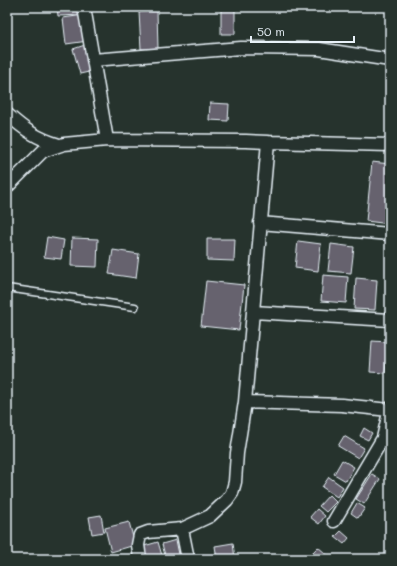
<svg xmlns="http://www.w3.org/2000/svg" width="397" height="566" font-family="Mali,sans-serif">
<rect width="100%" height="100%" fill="#26332d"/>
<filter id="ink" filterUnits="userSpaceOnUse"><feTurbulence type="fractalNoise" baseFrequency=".025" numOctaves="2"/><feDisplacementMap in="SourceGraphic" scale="8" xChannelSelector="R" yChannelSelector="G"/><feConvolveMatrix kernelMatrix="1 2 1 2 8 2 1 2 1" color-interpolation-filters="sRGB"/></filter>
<g filter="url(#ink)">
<!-- building -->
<path fill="#66626e" stroke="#e8f1f8" d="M 57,7 L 81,7 L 81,15 L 58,16 Z
M 221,7 L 235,7 L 235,34 L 221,34 Z
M 157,11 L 158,49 L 141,49 L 139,12 Z
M 84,15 L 88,41 L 66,44 L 63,18 Z
M 85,45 L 93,71 L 80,74 L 73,49 Z
M 210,103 L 229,104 L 228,121 L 209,120 Z
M 372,162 L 390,164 L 390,224 L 366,221 Z
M 47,237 L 64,240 L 61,259 L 44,257 Z
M 72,238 L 98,239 L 97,267 L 71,266 Z
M 207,239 L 235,239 L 234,261 L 207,260 Z
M 298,241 L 321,244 L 318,271 L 295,268 Z
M 331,244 L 354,247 L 351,273 L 328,271 Z
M 113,250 L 139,254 L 136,278 L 109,274 Z
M 323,275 L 348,277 L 346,303 L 321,301 Z
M 356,278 L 377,280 L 375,310 L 354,309 Z
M 206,281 L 244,285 L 239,330 L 201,326 Z
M 372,341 L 388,342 L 385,373 L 370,372 Z
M 364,428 L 372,433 L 368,440 L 360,436 Z
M 344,436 L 364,448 L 358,458 L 338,446 Z
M 342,460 L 354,467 L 346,481 L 334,474 Z
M 372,474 L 380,479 L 364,504 L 356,499 Z
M 329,477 L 343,487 L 337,497 L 322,487 Z
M 329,495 L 336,502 L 326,512 L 319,506 Z
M 357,503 L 365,508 L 358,518 L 351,513 Z
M 317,509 L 325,516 L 319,524 L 310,517 Z
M 101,515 L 104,532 L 92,534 L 89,517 Z
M 129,522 L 135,545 L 111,552 L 105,528 Z
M 341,531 L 349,538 L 344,544 L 335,537 Z
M 176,540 L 180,559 L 166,559 L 162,544 Z
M 158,542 L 163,559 L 147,559 L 144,546 Z
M 233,543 L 235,559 L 217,559 L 215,546 Z
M 318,547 L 332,559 L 316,559 L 311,554 Z
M 213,555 L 214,559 L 194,559 L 194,558 Z"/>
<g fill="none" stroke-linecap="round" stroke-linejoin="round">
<defs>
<path id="service" d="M 7,288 L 135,307"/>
<path id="minor" d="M 93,60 L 241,48 L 319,49 L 390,60
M 7,114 C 25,130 36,138 59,145
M 107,140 L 246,141 L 268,142 L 245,402 L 237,453 L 235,482 L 232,493 L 227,500 L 210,516 L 182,529 L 148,532 L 140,535 L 138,545 L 140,559
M 268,142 L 390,145
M 7,187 L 43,151 L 64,144 L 107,140 L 84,7
M 260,223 L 390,234
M 253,312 L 390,320
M 245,402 L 342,405 L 389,410
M 334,521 L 383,438 L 390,408
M 182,529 L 188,559"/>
</defs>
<!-- service casing -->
<use href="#service" stroke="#e8f1f8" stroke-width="9"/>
<!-- minor casing -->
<use href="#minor" stroke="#e8f1f8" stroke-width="15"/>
<!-- service -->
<use href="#service" stroke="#26332d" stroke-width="6"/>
<!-- minor -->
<use href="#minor" stroke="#26332d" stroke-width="12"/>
</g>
</g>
<!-- margin -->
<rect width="397" height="566" fill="none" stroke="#26332d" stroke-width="24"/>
<rect x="12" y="12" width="373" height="542" fill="none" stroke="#e8f1f8" stroke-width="1.5" filter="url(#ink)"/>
<!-- scale -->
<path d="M251 36v6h103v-6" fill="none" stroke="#e8f1f8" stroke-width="2"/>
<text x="257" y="36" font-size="12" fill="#e8f1f8" stroke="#26332d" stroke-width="3" paint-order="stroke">50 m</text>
</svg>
